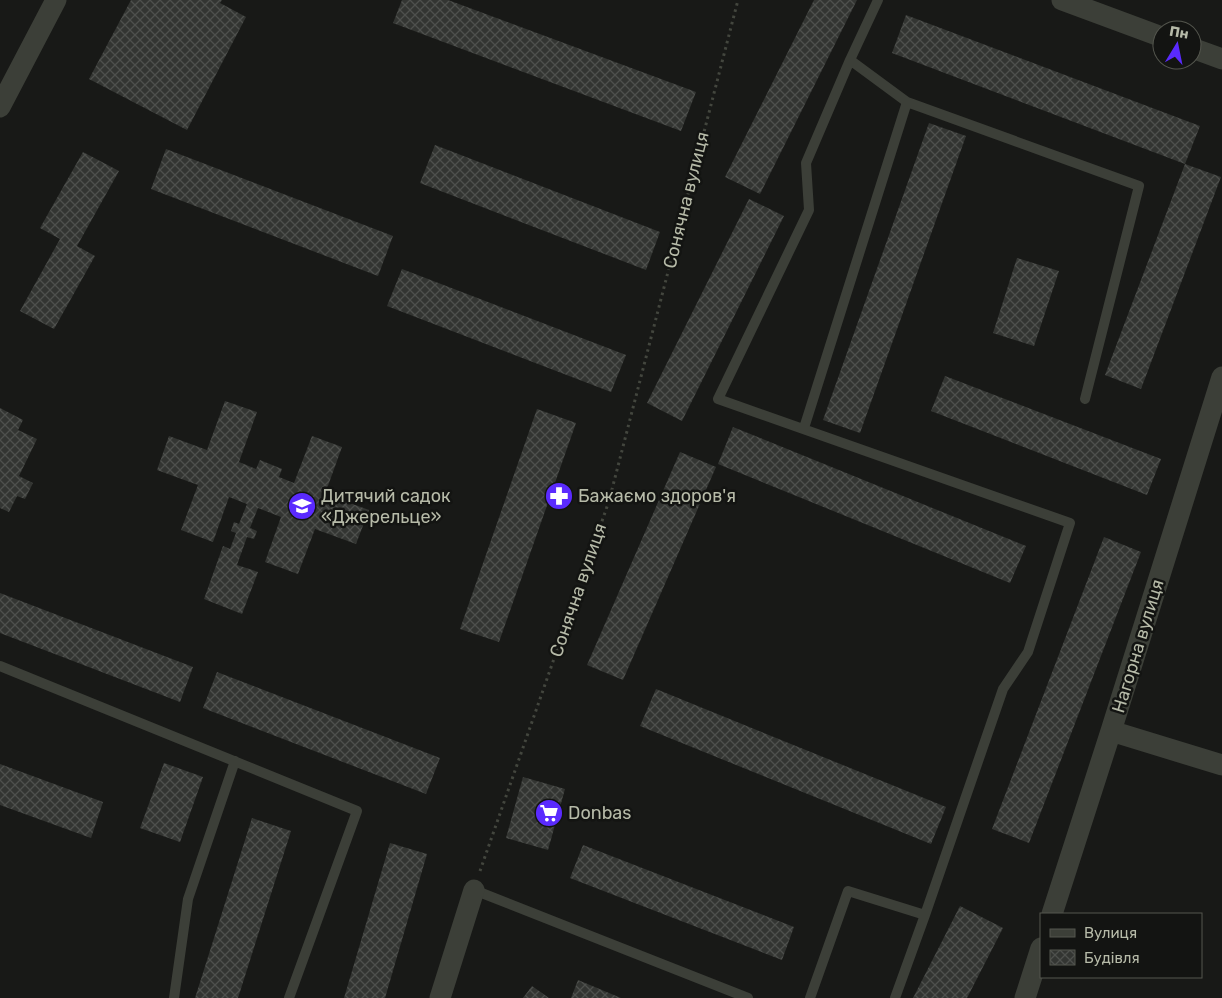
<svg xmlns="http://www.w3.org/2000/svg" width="1222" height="998" font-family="Rubik,sans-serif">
<defs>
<pattern id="building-cross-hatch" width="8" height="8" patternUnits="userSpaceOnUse" patternTransform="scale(1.25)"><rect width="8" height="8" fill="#333532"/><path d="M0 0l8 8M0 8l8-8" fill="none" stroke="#4e504d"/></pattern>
</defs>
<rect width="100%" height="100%" fill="#181917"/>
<!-- building -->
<path fill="url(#building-cross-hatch)" d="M 131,0 L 222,0 L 220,3 L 246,17 L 187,130 L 89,79 Z
M 402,0 L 448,0 L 696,92 L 681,131 L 393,23 Z
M 814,0 L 857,0 L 760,194 L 725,177 Z
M 906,15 L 1200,126 L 1185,164 L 892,53 Z
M 929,123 L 966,136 L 860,433 L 823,420 Z
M 435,145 L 660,232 L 646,270 L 420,183 Z
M 166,149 L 393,236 L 378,276 L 151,189 Z
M 83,152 L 119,171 L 77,246 L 95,256 L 54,329 L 20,311 L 60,239 L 40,228 Z
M 1185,164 L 1221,177 L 1141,389 L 1105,375 Z
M 749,199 L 784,216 L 682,421 L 647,403 Z
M 1017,258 L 1059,271 L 1034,346 L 993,333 Z
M 402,269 L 626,355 L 611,392 L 387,306 Z
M 945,376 L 1161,459 L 1147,495 L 931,411 Z
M 225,401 L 257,412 L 239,462 L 256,469 L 260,460 L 282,469 L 279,477 L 294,483 L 312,436 L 342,447 L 325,494 L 369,510 L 356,544 L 315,529 L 298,574 L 265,562 L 281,517 L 258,508 L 250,528 L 257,531 L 254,539 L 247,537 L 237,565 L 258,572 L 242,614 L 204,599 L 223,546 L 230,549 L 236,533 L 231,531 L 234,522 L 239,524 L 247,504 L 229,497 L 213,542 L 181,530 L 198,485 L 157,470 L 169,436 L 207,450 Z
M 0,408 L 23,420 L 18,430 L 37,439 L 19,476 L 33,483 L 25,499 L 17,496 L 9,512 L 0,508 Z
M 537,409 L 576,423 L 499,642 L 460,629 Z
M 733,427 L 1026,546 L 1010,583 L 718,464 Z
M 680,452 L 716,467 L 623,680 L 587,665 Z
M 1104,537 L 1141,552 L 1029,843 L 992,829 Z
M 0,593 L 193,667 L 180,702 L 0,633 Z
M 217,672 L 440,758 L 426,794 L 203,708 Z
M 656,689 L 946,807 L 931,844 L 640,726 Z
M 164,763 L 203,777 L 180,842 L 140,828 Z
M 0,764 L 103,802 L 91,838 L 0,805 Z
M 523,777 L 565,789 L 548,850 L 506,838 Z
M 252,818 L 291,831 L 238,998 L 195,998 Z
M 390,843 L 427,854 L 385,998 L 344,998 Z
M 583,845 L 794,927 L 782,960 L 570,878 Z
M 960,906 L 1003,928 L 967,998 L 913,998 Z
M 578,980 L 621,998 L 571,998 Z
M 532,986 L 549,998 L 523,998 Z"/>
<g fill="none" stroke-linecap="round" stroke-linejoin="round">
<!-- path -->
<path stroke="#43463e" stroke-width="3" stroke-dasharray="2.5 4" stroke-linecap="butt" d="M 480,871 L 609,501 L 738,0"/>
<!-- service -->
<path stroke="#3c3f38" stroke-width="10" d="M 850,60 L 878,0
M 907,102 L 1139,186 L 1085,399
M 804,428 L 907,102 L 850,60 L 806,163 L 809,210 L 718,399 L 1070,523 L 1028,652 L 1003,689 L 925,915 L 895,998
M 0,666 L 357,811 L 289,998
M 474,890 L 748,998
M 174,998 L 188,899 L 235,761
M 810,998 L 848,891 L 925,915"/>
<!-- minor -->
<path stroke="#3c3f38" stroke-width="21" d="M 1062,0 L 1162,37
M 1192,48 L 1222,59
M 0,107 L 56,0
M 1111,731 L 1222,765
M 1052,914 L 1111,731 L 1222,377
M 440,998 L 474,890
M 1025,998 L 1041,948"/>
</g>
<!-- icons -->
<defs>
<symbol id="pharmacy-disc" viewBox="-11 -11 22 22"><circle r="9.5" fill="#5a2afe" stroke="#131412"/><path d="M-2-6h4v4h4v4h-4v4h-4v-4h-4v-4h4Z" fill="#fff"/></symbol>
<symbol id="school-disc" viewBox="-11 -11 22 22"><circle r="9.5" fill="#5a2afe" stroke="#131412"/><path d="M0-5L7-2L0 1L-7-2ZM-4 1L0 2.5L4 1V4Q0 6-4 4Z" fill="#fff"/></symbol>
<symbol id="supermarket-disc" viewBox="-11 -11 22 22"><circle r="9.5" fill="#5a2afe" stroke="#131412"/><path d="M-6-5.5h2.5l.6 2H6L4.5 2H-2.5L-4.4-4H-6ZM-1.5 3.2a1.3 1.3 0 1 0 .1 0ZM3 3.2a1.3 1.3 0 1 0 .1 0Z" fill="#fff"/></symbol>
</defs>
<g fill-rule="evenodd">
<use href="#pharmacy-disc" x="543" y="480" width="32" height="32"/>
<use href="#school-disc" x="286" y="490" width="32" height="32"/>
<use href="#supermarket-disc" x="533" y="797" width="32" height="32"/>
</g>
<g text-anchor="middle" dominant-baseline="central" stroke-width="5" stroke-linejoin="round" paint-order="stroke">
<!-- street labels -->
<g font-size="18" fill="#b6baa8" stroke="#131412">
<text transform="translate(686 200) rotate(-76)">Сонячна вулиця</text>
<text transform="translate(578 590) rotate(-71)">Сонячна вулиця</text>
<text transform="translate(1138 646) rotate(-73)">Нагорна вулиця</text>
</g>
<!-- poi labels -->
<g font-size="18" fill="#b6baa8" stroke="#131412" text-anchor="start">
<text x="321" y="496">Дитячий садок<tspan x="321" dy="21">«Джерельце»</tspan></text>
<text x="578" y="496">Бажаємо здоров'я</text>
<text x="568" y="813">Donbas</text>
</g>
</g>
<!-- legend -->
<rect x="1040" y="913" width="162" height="65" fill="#131412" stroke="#54564e"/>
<rect x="1050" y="929" width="25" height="8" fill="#3c3f38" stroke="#54564e"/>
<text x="1084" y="938" font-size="15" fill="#b6baa8">Вулиця</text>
<rect x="1050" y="950" width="25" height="15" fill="url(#building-cross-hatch)" stroke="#54564e"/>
<text x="1084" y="963" font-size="15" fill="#b6baa8">Будівля</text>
<!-- north arrow -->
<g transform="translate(1177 45) rotate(10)"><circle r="24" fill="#131412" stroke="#54564e"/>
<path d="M0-4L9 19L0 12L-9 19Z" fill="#5a2afe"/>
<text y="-8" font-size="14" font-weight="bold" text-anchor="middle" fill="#b6baa8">Пн</text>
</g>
</svg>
